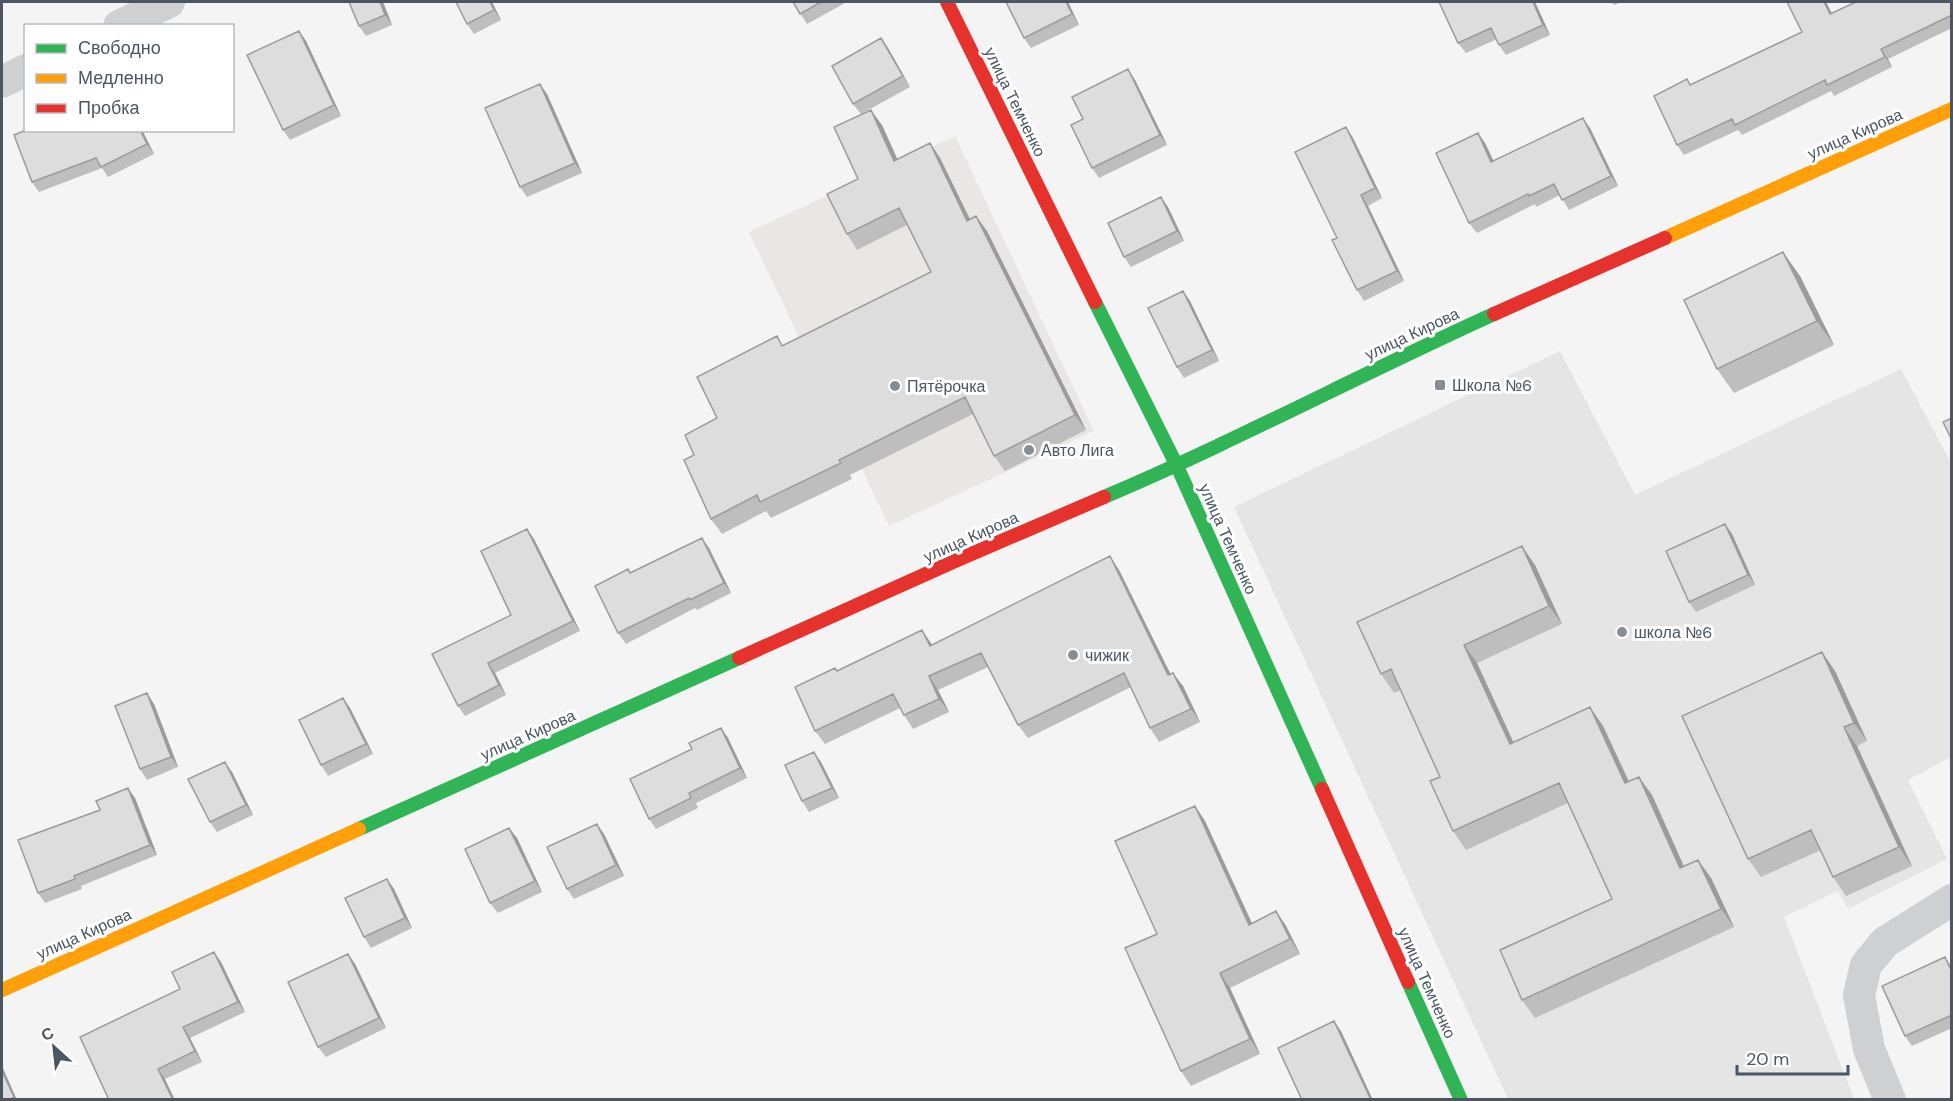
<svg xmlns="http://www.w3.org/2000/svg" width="1953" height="1101" font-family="'DM Sans',sans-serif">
<rect width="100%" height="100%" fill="#f4f4f4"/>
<!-- commercial -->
<path fill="#e8e7e3" d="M 955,136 L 1094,431 L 889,526 L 749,232 Z"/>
<!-- education -->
<path fill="#e6e5e6" d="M 1560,351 L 1635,495 L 1901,369 L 1951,463 L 1951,757 L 1908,780 L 1947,859 L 1848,909 L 1838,891 L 1784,917 L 1854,1099 L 1508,1099 L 1234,507 Z"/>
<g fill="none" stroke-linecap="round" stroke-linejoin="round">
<!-- street -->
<path stroke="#ced0d2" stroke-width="32" d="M 119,26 L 169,2
M 2,82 L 26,70
M 1890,1100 L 1869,1049 L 1859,995 L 1866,965 L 1885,942 L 1952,900"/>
<!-- fast -->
<path stroke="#30b455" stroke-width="14" d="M 1095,302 L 1177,466 L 1322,789
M 1104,497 C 1236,441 1363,373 1494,314
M 359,829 L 739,658
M 1408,982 L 1461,1100"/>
<!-- slow -->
<path stroke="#ff9f0a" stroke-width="14" d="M 1665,238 L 1952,109
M 2,990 L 359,829"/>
<!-- jam -->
<path stroke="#e5322d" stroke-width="14" d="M 947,2 L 1095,302
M 1494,314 L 1665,238
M 739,658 L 955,561 L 1104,497
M 1322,789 L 1408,982"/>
</g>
<!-- wall -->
<path fill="#bebebf" d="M 349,2 L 383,2 L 392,25 L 366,36 L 359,26 Z
M 456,2 L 492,2 L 501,20 L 474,34 L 467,24 Z
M 793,2 L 847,2 L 807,24 Z
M 1068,2 L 1079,25 L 1031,48 L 1024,38 Z
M 1535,2 L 1550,35 L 1506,55 L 1499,45 L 1497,39 L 1466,53 L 1458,43 Z
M 1611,2 L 1622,2 L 1614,5 Z
M 1826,2 L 1832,13 L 1952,2 L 1952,28 L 1888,59 L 1892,67 L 1834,96 L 1831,91 L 1742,135 L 1738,130 L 1684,155 L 1677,145 L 1691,85 L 1802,32 Z
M 299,31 L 306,41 L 341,116 L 290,140 L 283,130 Z
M 888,48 L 910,87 L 861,114 L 853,104 Z
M 1128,69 L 1135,80 L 1167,145 L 1099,178 L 1092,168 L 1083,119 Z
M 547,94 L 582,173 L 527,197 L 520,187 Z
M 882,125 L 897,159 L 930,143 L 940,158 L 970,219 L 976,216 L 987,231 L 1086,430 L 1005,471 L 994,456 L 973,414 L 850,475 L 852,479 L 771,518 L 766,511 L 722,534 L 711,519 L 694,455 L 717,418 L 783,345 L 931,272 L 907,225 L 857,250 L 847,234 L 858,179 Z
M 1346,127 L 1353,138 L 1382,198 L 1368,206 L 1404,281 L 1364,301 L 1357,290 L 1337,238 Z
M 1590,128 L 1618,186 L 1569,210 L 1560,195 L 1536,207 L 1535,204 L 1477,233 L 1469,223 L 1485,143 L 1493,161 Z
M 26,130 L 142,130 L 154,154 L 108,177 L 102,168 L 39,192 L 32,182 Z
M 1168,207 L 1184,241 L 1131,267 L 1124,257 Z
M 1800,276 L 1834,345 L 1734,393 L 1717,369 Z
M 1183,291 L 1190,301 L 1219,361 L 1184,378 L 1177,367 Z
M 1725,524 L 1732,534 L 1755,585 L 1696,612 L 1689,602 Z
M 527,529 L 534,539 L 580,631 L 495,673 L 506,695 L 465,716 L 458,706 L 511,615 Z
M 709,548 L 731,593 L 697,610 L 695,608 L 626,644 L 618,633 L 628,569 L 630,573 Z
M 1535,565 L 1562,624 L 1477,663 L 1513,742 L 1603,726 L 1628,781 L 1652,795 L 1684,866 L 1698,860 L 1711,878 L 1734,927 L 1535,1018 L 1522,1000 L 1612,899 L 1568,803 L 1466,850 L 1453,831 L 1440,777 L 1401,690 L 1394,693 L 1381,674 Z
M 1119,570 L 1170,674 L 1183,686 L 1200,722 L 1159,742 L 1150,728 L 1131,687 L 1028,738 L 1018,725 L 988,667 L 938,690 L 949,712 L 913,729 L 904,715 L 900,708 L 825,744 L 815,731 L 835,668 L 837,671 L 932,645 Z
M 1822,652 L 1835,671 L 1867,741 L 1857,746 L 1912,866 L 1846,896 L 1833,877 L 1821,850 L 1761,877 L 1748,859 Z
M 154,704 L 178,767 L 147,780 L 140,769 Z
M 350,708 L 373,754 L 328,776 L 321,765 Z
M 721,728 L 728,738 L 747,778 L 696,803 L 698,808 L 656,829 L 649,819 L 692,749 Z
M 821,762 L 839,798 L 809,812 L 802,801 Z
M 232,772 L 253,815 L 217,832 L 210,822 Z
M 135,798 L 157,855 L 81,886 L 82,889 L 45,903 L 38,893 Z
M 1195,806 L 1205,821 L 1252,923 L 1276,911 L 1286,926 L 1300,954 L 1230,988 L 1260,1054 L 1191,1086 L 1181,1071 L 1157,934 Z
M 509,828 L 517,838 L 542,892 L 498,913 L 490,903 Z
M 604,834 L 624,876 L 574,899 L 567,889 Z
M 387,879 L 394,889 L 412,928 L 371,948 L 364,937 Z
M 348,954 L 355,964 L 386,1028 L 326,1057 L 318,1047 Z
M 1945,957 L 1952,967 L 1952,1028 L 1912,1046 L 1905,1036 Z
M 221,962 L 245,1012 L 190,1038 L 202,1062 L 165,1079 L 109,1100 Z"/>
<!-- shaded-wall -->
<path fill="#9b9b9b" d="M 380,2 L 383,2 L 392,25 L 385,15 Z
M 490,2 L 492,2 L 501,20 L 494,10 Z
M 1066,2 L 1068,2 L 1079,25 L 1072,14 Z
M 1533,2 L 1535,2 L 1550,35 L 1543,25 Z
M 1824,2 L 1826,2 L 1837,24 L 1830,14 Z
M 299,31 L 306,41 L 341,116 L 334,105 Z
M 881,38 L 888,48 L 910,87 L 903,76 Z
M 1881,49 L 1888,59 L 1892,67 L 1885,57 Z
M 1128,69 L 1135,80 L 1167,145 L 1160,135 Z
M 540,84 L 547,94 L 582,173 L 575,163 Z
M 871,110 L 882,125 L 905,176 L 894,161 Z
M 1583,118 L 1590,128 L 1618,186 L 1611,176 Z
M 1346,127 L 1353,138 L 1382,198 L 1375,188 Z
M 140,130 L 142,130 L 154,154 L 147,144 Z
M 1478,133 L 1485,143 L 1499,172 L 1491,162 Z
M 930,143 L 940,158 L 978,236 L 967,221 Z
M 1361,195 L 1368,206 L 1404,281 L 1397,271 Z
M 1161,197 L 1168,207 L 1184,241 L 1177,231 Z
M 976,216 L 987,231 L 1086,430 L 1075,415 Z
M 1783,252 L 1800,276 L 1834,345 L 1817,321 Z
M 1183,291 L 1190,301 L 1219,361 L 1212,350 Z
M 1725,524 L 1732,534 L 1755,585 L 1748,575 Z
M 527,529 L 534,539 L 580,631 L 573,621 Z
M 702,538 L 709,548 L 731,593 L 724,583 Z
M 1522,546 L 1535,565 L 1562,624 L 1549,606 Z
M 1110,556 L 1119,570 L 1178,689 L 1168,675 Z
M 922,630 L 931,643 L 939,659 L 930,646 Z
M 1464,645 L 1477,663 L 1523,763 L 1510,744 Z
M 1822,652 L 1835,671 L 1867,741 L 1854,723 Z
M 488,663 L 495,673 L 506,695 L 499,685 Z
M 1173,673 L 1183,686 L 1200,722 L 1191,709 Z
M 929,676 L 938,690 L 949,712 L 939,699 Z
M 147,693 L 154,704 L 178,767 L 171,757 Z
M 343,698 L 350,708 L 373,754 L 366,744 Z
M 1590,707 L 1603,726 L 1638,801 L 1625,783 Z
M 1844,727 L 1857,746 L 1912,866 L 1899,847 Z
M 721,728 L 728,738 L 747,778 L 740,768 Z
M 814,752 L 821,762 L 839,798 L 832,788 Z
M 225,762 L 232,772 L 253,815 L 246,805 Z
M 1639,777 L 1652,795 L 1693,887 L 1680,868 Z
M 128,788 L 135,798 L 157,855 L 150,845 Z
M 1195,806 L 1205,821 L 1259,939 L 1249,925 Z
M 597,824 L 604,834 L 624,876 L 616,865 Z
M 509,828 L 517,838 L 542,892 L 535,881 Z
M 1698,860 L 1711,878 L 1734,927 L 1721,909 Z
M 387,879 L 394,889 L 412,928 L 405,918 Z
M 1276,911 L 1286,926 L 1300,954 L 1290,939 Z
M 214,952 L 221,962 L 245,1012 L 238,1002 Z
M 348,954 L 355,964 L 386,1028 L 379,1018 Z
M 1220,973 L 1230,988 L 1260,1054 L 1250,1039 Z
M 1334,1021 L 1341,1031 L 1373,1100 L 1371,1100 Z
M 183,1027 L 190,1038 L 202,1062 L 195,1051 Z
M 2,1066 L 17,1100 L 15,1100 L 14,1097 L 2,1071 Z
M 158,1069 L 165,1079 L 175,1100 L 173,1100 Z"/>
<!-- building -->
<path fill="#ddddde" stroke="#9b9b9b" stroke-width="1.5" d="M 349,2 L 380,2 L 385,15 L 359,26 Z
M 456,2 L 490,2 L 494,10 L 467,24 Z
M 793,2 L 821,2 L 800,14 Z
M 1006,2 L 1066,2 L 1072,14 L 1024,38 Z
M 1439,2 L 1533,2 L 1543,25 L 1499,45 L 1491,28 L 1458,43 Z
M 1787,2 L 1824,2 L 1830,14 L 1856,2 L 1952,2 L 1952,15 L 1881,49 L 1885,57 L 1827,85 L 1825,80 L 1735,125 L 1732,119 L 1677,145 L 1654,96 L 1687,79 L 1690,85 L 1802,32 Z
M 299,31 L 334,105 L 283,130 L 247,55 Z
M 881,38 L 903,76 L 853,104 L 832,66 Z
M 1128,69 L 1160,135 L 1092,168 L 1071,125 L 1083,119 L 1072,97 Z
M 540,84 L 575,163 L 520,187 L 485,108 Z
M 871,110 L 894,161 L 930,143 L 967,221 L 976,216 L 1075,415 L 994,456 L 965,397 L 839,460 L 841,463 L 760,502 L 757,495 L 711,519 L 684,460 L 694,455 L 685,435 L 717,418 L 697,377 L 777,336 L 782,346 L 931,272 L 899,208 L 847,234 L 827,194 L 858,179 L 834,127 Z
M 1583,118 L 1611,176 L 1562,200 L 1554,184 L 1529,196 L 1528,194 L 1469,223 L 1436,153 L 1478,133 L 1491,162 Z
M 1346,127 L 1375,188 L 1361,195 L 1397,271 L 1357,290 L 1332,240 L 1337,238 L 1295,152 Z
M 26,130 L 140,130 L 147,144 L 101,167 L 96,158 L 32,182 L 14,135 Z
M 1161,197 L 1177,231 L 1124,257 L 1108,223 Z
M 1783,252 L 1817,321 L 1717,369 L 1684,300 Z
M 1183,291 L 1212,350 L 1177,367 L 1148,308 Z
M 1952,418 L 1952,440 L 1943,422 Z
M 1725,524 L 1748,575 L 1689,602 L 1666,551 Z
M 527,529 L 573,621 L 488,663 L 499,685 L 458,706 L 432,654 L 511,615 L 481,551 Z
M 702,538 L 724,583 L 690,600 L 689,598 L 618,633 L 595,586 L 628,569 L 630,573 Z
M 1522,546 L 1549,606 L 1464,645 L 1510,744 L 1590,707 L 1625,783 L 1639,777 L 1680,868 L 1698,860 L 1721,909 L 1522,1000 L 1500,950 L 1612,899 L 1559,783 L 1453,831 L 1430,781 L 1440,777 L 1391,669 L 1381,674 L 1357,622 Z
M 1110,556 L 1168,675 L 1173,673 L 1191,709 L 1150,728 L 1124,673 L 1018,725 L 981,653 L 929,676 L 939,699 L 904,715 L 893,694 L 815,731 L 795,687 L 835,668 L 837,671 L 922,630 L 930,646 Z
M 1822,652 L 1854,723 L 1844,727 L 1899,847 L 1833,877 L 1811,830 L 1748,859 L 1682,716 Z
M 147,693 L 171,757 L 140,769 L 115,706 Z
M 343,698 L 366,744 L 321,765 L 299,720 Z
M 721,728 L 740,768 L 689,793 L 691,798 L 649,819 L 630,779 L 692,749 L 689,743 Z
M 814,752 L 832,788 L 802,801 L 785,765 Z
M 225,762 L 246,805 L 210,822 L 188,779 Z
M 128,788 L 150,845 L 74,876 L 75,879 L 38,893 L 18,840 L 100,810 L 96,801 Z
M 1195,806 L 1249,925 L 1276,911 L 1290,939 L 1220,973 L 1250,1039 L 1181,1071 L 1125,948 L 1157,934 L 1115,841 Z
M 597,824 L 616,865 L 567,889 L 547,847 Z
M 509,828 L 535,881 L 490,903 L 465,849 Z
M 387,879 L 405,918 L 364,937 L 345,898 Z
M 214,952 L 238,1002 L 183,1027 L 195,1051 L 158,1069 L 173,1100 L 109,1100 L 80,1037 L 180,989 L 172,972 Z
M 348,954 L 379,1018 L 318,1047 L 288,982 Z
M 1945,957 L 1952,972 L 1952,1015 L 1905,1036 L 1882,986 Z
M 1334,1021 L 1371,1100 L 1302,1100 L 1278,1048 Z
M 2,1071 L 14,1097 L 9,1100 L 2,1100 Z"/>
<!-- markers -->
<g fill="#868d94" stroke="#fff" stroke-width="2">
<rect x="1434" y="379" width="12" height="12" rx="3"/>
<circle cx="895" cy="386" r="6"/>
<circle cx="1029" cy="450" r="6"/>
<circle cx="1622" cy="632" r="6"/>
<circle cx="1073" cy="655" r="6"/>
</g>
<g text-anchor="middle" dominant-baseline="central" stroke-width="6" stroke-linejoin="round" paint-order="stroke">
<!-- street labels -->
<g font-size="16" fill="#4a5661" stroke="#fff">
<text transform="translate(1015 102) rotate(64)">улица Темченко</text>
<text transform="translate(1855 134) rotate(-24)">улица Кирова</text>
<text transform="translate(1412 334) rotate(-25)">улица Кирова</text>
<text transform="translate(971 537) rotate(-24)">улица Кирова</text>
<text transform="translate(1228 539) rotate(66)">улица Темченко</text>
<text transform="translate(528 735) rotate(-24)">улица Кирова</text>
<text transform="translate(84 934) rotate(-24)">улица Кирова</text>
<text transform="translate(1427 983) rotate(66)">улица Темченко</text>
</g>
<!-- poi labels -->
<g font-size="16" fill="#4a5661" stroke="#fff" text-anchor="start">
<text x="1452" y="385">Школа №6</text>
<text x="907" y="386">Пятёрочка</text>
<text x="1041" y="450">Авто Лига</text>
<text x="1634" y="632">школа №6</text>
<text x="1085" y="655">чижик</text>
</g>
</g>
<!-- border -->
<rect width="1953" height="1101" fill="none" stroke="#4a5661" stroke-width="6"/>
<!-- legend -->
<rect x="24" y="24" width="210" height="108" fill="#ffffff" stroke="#b7bbc0" stroke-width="1.5"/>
<rect x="36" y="44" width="30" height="9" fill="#30b455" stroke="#b7bbc0" stroke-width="1.5"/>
<text x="78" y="54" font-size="18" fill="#4a5661">Свободно</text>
<rect x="36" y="74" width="30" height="9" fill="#ff9f0a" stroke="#b7bbc0" stroke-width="1.5"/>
<text x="78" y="84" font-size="18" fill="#4a5661">Медленно</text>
<rect x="36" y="104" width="30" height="9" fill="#e5322d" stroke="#b7bbc0" stroke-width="1.5"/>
<text x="78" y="114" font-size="18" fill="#4a5661">Пробка</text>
<!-- north arrow -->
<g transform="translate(54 1047) rotate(333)" stroke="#ffffff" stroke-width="4.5" paint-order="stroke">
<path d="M0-4.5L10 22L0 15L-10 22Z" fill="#4a5661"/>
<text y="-9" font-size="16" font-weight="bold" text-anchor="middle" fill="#4a5661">С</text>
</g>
<!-- scale -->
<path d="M1737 1065v9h111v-9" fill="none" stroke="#4a5661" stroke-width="3"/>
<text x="1746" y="1065" font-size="18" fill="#4a5661" stroke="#ffffff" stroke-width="4.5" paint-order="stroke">20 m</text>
</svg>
